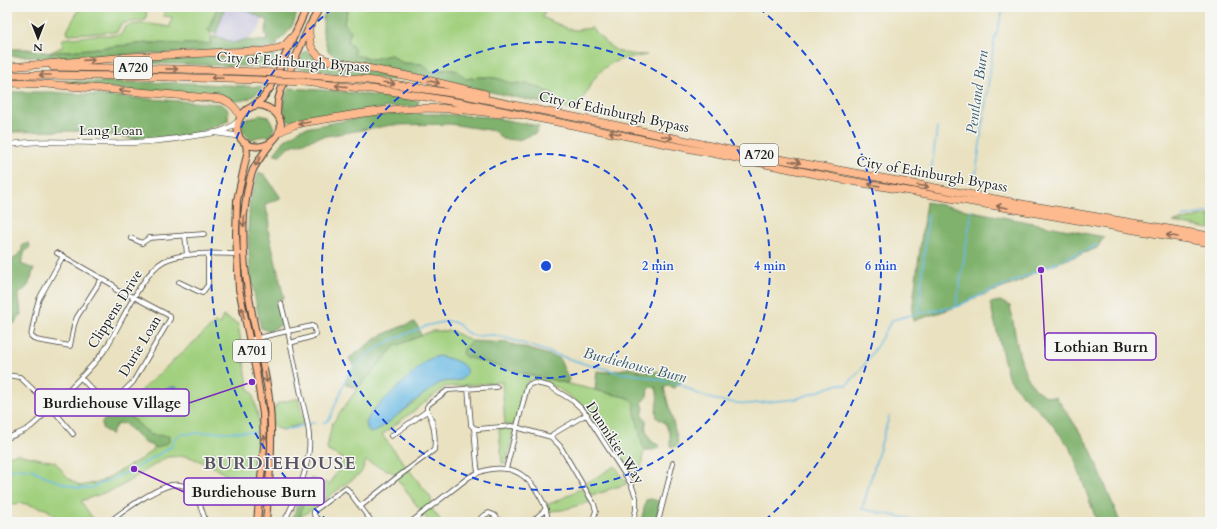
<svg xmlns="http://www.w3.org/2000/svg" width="1217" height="529" font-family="Cardo,serif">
<rect width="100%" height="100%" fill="#f6f6f2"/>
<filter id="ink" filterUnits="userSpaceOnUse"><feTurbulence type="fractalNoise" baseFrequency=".025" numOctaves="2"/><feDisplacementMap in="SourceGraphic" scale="8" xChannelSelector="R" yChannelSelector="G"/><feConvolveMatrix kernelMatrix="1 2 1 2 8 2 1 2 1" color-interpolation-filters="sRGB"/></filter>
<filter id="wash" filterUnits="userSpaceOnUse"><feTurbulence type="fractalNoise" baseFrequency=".012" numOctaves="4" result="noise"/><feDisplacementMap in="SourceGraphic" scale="16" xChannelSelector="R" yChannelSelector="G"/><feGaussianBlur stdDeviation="0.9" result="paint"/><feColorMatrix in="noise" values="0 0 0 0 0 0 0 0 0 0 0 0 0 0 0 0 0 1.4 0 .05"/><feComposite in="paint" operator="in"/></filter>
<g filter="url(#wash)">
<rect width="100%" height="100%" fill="#e9e1bf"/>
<!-- industrial -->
<path fill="#c3c1db" d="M 225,7 L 240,7 L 263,18 L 259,30 L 254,33 L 252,37 L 233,43 L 215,35 Z"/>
<!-- green -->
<path fill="#a1d07e" stroke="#5e764d" d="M 80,7 L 147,7 L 146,20 L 124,23 L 121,24 L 117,32 L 68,34 L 67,31 Z
M 165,7 L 217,7 L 208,30 L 211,32 L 210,36 L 219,37 L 210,39 L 211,43 L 200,44 L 147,43 L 49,53 L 62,47 L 63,45 L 61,42 L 63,39 L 98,35 L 118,35 L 122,33 L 125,27 C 139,21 156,25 170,27 L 172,17 L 163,16 Z
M 348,7 L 547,7 L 542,17 L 569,29 L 575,30 L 592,28 C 614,51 614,54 647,55 C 638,57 628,57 620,60 C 596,67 587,90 578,111 L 556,106 L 554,94 L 520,83 L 511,84 C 499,76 480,76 466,79 L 458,71 L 447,69 L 431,72 L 422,64 L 403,63 L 391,55 L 373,59 L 354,55 L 354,48 L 348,41 L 344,23 Z
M 1210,215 L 1210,229 L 1173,222 Z
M 223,316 L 238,324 L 248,385 L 250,392 L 252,392 C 254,400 256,408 258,416 C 262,443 258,479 253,506 L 252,501 L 243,486 L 212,466 L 187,456 L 167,457 L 118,488 L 81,501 L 95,522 L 65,522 L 46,509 L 22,503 L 7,505 L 7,456 L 17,454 L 55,462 L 68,478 L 80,486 L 100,482 L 141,459 L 168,437 L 151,435 L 129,416 L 130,400 L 216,322 L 219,325 Z
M 432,331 L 452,331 L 471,341 L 463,350 L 530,375 L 638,400 L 637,413 L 646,450 L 643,454 L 641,470 L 634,472 L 633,481 L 584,406 L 556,387 L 543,383 L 529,380 L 527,382 L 515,425 L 505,425 L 502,382 L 445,387 L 382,435 L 431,498 L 432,509 L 442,522 L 429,522 L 392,472 L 366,461 L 361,473 L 298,519 L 297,517 L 311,478 L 330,484 L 344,459 L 328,451 L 327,447 L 332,424 L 358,388 L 395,346 Z
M 298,398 L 304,423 L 282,430 L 273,427 L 273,411 L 278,403 Z
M 511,428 L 514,429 L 506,463 L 502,463 L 499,429 Z
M 615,466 L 627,484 L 607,490 L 607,491 L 591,495 L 585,484 Z
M 582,488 L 590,502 L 562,510 L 548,511 L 546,505 L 559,500 Z"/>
<!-- forest -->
<path fill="#80b26d" stroke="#4e6744" d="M 217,7 L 225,7 L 216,34 L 208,31 Z
M 240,7 L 298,7 C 295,24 290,32 277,42 L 277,46 L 263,49 L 48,58 L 25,56 L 7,56 L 7,49 L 27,49 L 49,53 L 147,43 L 200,44 L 211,43 L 210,39 L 219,37 L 233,43 L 244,40 L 266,41 L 267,36 L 265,33 L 268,21 Z
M 331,7 L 348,7 L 344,23 L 351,31 L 348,41 L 354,48 L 354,55 L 373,59 L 391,55 L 403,63 L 422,64 L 431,72 L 447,69 L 458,71 L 466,79 C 480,76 499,76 511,84 L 520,83 L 532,85 L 554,94 L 556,106 L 339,59 L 328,51 L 323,33 L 323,17 L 327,10 Z
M 307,51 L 317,60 L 325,63 L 394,76 L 393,80 L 296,68 L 304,52 Z
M 274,54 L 277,59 L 273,67 L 142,63 L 144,61 L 212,56 Z
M 64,81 L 186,83 L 263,87 C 251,99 248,101 231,101 L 64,83 Z
M 289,88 L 337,91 L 419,101 L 417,106 L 392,107 L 288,121 C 282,108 283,101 289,88 Z
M 7,92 L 51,92 L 220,104 C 230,108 228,111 228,121 L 206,130 L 179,137 L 135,139 L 84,131 L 7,132 Z
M 393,114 L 438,114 L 489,117 L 539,126 L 536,133 L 518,140 L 502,139 L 495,131 L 450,124 L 392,125 L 320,137 L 288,147 L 280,155 L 274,154 L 285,140 L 296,133 L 300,129 L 354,119 Z
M 259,115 L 269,117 L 274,128 L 270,136 L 258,137 L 251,140 L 244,133 L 242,124 L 246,119 L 253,118 Z
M 259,172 L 265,175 L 281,198 L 265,204 L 270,223 L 268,229 L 284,298 L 276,300 L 281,325 L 269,331 L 261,328 L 250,272 L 248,231 L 250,198 Z
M 926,202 L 1104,237 L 1097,248 L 1036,271 L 1020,282 L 980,296 L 953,308 L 913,321 L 912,310 Z
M 29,243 L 30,247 L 25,251 L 21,264 L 34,269 L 28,286 L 19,294 L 21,315 L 14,324 L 7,322 L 7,265 L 22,251 L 22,245 Z
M 1000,301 L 1010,306 C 1016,331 1018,382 1044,395 C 1048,397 1052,397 1056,397 L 1070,417 L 1090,448 L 1120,522 L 1097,522 L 1071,449 L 1047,418 L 1022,395 L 1008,377 L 990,303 Z
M 415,322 L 418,327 L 421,336 L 395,346 L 358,388 L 346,385 C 346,377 348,373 354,367 L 349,358 C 356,354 361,349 367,345 C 381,334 399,327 415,322 Z
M 471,341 L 508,343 L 559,358 L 569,380 L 567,383 L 530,375 L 466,357 L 462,354 L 463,350 Z
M 629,368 L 645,372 L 663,372 L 682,376 L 681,382 L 674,388 L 667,386 L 664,388 L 677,437 L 678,445 L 674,447 L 670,446 L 670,435 L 665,423 L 657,418 C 654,408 661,397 655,387 L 648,388 L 647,396 L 642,402 L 644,409 L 642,415 C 650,424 644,422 646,430 C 647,435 651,439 653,443 L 657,444 L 659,446 L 659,448 L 653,450 L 646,450 L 643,447 L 635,413 L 634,403 L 629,398 L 595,390 L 597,371 L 607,372 Z
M 130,400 L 129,416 L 151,435 L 169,436 L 169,442 L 157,448 L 143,442 L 124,423 L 116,425 L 111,435 L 102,428 L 102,422 L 124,402 Z
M 303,486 L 307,486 L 299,521 L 293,518 Z
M 651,499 L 658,501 L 660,503 L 656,522 L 641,522 L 646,500 Z"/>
<!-- water -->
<path fill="#6abae4" stroke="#436b80" d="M 438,356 C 446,357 475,364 464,377 C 459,384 446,379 438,384 C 417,398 398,416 377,431 L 370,433 L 368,431 L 366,423 L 372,411 L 427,360 Z
M 171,387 L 177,387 L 178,393 L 158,403 L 144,412 L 135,413 L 135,404 Z"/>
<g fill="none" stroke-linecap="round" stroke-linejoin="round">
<!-- stream -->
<path stroke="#6abae4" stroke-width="1.5" d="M 931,172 L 937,128
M 975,181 L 994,42 L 1004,7
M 1182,217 L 1210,212
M 956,307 L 972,210
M 919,312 L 928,214
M 889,417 L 862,509 L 925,522
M 323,422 L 326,422 L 330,418 L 349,372 L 365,356 L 391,340 L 426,326 L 447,321 L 453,322 L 458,324 L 466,332 L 475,336 L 493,335 L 503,337 L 588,365 L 600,367 L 620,373 L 633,374 L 680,384 L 696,393 L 712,399 L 727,402 L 749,404 L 796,399 L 839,384 L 847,385 C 865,368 879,342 892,320 L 919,313 L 956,307 L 974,298 L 1003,286 L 1097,245
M 282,431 L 317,422
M 7,470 L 23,468 L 33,470 L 51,479 L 78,488 L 91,488 L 134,469 L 171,447 L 175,438 L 182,434 L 217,432 L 256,432"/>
</g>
</g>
<g filter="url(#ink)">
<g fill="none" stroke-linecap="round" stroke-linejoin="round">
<defs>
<path id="minor" d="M 185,235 L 187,255
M 131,238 L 142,243 L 149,238 L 204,234
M 57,253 L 113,285 L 116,290 L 134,297 L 170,316 L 170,319 L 133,382 L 110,405 L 106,404 L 81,378
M 63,256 L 39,299 L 36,309 L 31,336 L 36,340 L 70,346 L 74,325 L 77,317 L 102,278
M 179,282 L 202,293 L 208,285 L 208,254
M 249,340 L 288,331 L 281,303
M 7,375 L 20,377 L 51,407 L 73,434
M 468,388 L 471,425 L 474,428 L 477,466 L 478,472
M 474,428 L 478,429 L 512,426 L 551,437 L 560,446 L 594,504 L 596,511 L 592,522
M 391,436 L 427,411 L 427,407 L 429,404 L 448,390 L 497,387
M 551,437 L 553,434 L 587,414
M 7,438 C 14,435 23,432 29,428 C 39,421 47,411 56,402 C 72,386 90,370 104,351 C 119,329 141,273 164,261 C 183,251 218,254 239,254
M 506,469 L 527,387 L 530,384 L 535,383 L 549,386 L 573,401 L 584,411 L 631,484 L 636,497 L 636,509 L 633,522
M 361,506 L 395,479 L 434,450 C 436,437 434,421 427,411
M 285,520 C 297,497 306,475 309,450 C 311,431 305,413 301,395 C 297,374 292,353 288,331 L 312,326 L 314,327 L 316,334 L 314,336 L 290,343
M 109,522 C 123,511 154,489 171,485 C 177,484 184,485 189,489 C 199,496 202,512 206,522
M 320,522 L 314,515 L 314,511 L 345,488 L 347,489 L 372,522
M 411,522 L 469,477 C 480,471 493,467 506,469 C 528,471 547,501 548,522
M 477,522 L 483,516 L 489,513 L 494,515 L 501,522
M 532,522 L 546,509
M 658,522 L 673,463"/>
<path id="tertiary" d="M 217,133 L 239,136
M 7,145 C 42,139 78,143 114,143 C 143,143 171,140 199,135 C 213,133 228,132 238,121"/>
<path id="primary" d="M 257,105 C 273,106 288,120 277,136 C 269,148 249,151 240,138 C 232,124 243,108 257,105 Z
M 253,106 L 262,99 L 271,87 L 307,7
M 277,114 L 278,100 L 281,90 L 309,27 L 320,7
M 246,143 L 247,154 L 237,200 L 236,235 L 239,289 L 256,371 L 263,414 L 264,446 L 257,522
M 266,522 C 269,481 274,439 269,398 C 265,367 256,338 251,308 C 245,277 242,246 244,215 C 246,200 247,184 253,170 C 258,160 265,151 272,142"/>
<path id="trunk" d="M 309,27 C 309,43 310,53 326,60 L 423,79 L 485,94
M 9,67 L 129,57 L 227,52 L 264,51 L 280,48 L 285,45 L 295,34
M 53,67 L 180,69 L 259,72
M 7,75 L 138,76 L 256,80
M 308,75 L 361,79 L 464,95 L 614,125 L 725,149 L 1033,206 L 1210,236
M 303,82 L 390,91 L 462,103 L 845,180 L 1210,243
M 7,83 L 45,84 L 222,99 C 231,103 236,107 240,116
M 279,132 L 294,125 L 302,123 C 335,118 368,111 401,109 C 434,107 467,109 499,114"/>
</defs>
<!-- minor casing -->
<use href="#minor" stroke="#3b3a34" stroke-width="5.5"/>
<!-- tertiary casing -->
<use href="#tertiary" stroke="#3b3a34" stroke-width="6"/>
<!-- primary casing -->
<use href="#primary" stroke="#3b3a34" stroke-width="8"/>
<!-- trunk casing -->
<use href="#trunk" stroke="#3b3a34" stroke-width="8"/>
<!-- minor -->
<use href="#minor" stroke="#fff" stroke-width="4"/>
<!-- tertiary -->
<use href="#tertiary" stroke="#fff" stroke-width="5"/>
<!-- primary -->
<use href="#primary" stroke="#fcba8e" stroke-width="6"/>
<!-- trunk -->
<use href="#trunk" stroke="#fcba8e" stroke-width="7"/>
<defs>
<path id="trunk-bridge" d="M 259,72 L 308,75
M 256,80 L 303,82"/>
</defs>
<!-- trunk-bridge casing -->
<use href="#trunk-bridge" stroke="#3b3a34" stroke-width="8" stroke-linecap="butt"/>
<!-- trunk-bridge -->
<use href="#trunk-bridge" stroke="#fcba8e" stroke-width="7"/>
</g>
<!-- one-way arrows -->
<defs><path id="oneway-shaft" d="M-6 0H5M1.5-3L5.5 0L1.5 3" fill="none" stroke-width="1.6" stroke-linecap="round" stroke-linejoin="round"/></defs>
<g stroke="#8c6b55">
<use href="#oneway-shaft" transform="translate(89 60) rotate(-4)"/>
<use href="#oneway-shaft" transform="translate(172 69) rotate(1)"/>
<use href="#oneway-shaft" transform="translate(45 75) rotate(-180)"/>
<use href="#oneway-shaft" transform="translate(217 78) rotate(-178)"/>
<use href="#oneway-shaft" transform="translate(434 82) rotate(13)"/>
<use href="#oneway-shaft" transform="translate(389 83) rotate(7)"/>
<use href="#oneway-shaft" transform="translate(341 86) rotate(-174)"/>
<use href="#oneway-shaft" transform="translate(125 91) rotate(-175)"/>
<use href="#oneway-shaft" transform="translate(304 123) rotate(170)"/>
<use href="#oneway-shaft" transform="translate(615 133) rotate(-169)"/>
<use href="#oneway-shaft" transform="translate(667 137) rotate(12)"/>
<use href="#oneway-shaft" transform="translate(258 161) rotate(121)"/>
<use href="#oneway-shaft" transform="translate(795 162) rotate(10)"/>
<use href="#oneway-shaft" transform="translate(874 185) rotate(-170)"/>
<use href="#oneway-shaft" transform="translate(923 186) rotate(10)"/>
<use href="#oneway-shaft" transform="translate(1002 207) rotate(-170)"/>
<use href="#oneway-shaft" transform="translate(244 221) rotate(94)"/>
<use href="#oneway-shaft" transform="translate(1172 236) rotate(-170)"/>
<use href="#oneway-shaft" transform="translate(243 313) rotate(-102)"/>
<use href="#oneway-shaft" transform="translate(266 377) rotate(80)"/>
<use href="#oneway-shaft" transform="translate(264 441) rotate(-90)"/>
</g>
</g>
<!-- distance rings -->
<g fill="none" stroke="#1d4ed8" stroke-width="2" stroke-dasharray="7 5">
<circle cx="546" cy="266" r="112"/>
<circle cx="546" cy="266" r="224"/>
<path d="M328 521A335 335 0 0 1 333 8M759 8A335 335 0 0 1 764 521"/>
</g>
<g text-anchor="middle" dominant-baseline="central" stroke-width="3" stroke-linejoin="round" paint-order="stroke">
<!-- shield labels -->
<g fill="#f6f6f2" stroke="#5d5d5c" stroke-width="1">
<rect x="114" y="57" width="38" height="22" rx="3"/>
<rect x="740" y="144" width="38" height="22" rx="3"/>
<rect x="233" y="340" width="38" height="22" rx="3"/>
</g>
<g font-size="13" font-weight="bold" fill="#1c1c1c">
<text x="133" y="68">A720</text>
<text x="759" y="155">A720</text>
<text x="252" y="351">A701</text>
</g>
<!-- street labels -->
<g font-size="14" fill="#1c1c1c" stroke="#f6f6f2">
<text transform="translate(293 62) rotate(4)">City of Edinburgh Bypass</text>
<text transform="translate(614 112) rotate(12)">City of Edinburgh Bypass</text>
<text x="111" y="130">Lang Loan</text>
<text transform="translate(932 174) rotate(10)">City of Edinburgh Bypass</text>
<text transform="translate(115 309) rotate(-58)">Clippens Drive</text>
<text transform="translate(140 346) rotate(-59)">Durie Loan</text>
<text transform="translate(615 443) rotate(57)">Dunnikier Way</text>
</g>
<!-- water labels -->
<g font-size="15" font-style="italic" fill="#3b5b6c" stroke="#f6f6f2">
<text transform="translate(977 92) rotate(-82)">Pentland Burn</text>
<text transform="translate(635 365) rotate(14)">Burdiehouse Burn</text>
</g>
<!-- district labels -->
<g font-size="18" font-weight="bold" letter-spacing="1" fill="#595261" stroke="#f6f6f2">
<text x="280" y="463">BURDIEHOUSE</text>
</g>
</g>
<circle cx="546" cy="266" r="6" fill="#1d4ed8" stroke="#f6f6f2" stroke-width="2"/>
<g font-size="12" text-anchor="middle" font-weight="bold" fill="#1d4ed8" stroke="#f6f6f2" stroke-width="3" stroke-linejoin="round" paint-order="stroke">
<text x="658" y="270">2 min</text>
<text x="770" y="270">4 min</text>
<text x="881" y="270">6 min</text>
</g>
<!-- callouts -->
<path fill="none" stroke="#7b2cbf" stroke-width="1.5" d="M1041 270L1045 347M252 382L189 403M134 469L184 492"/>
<g fill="#7b2cbf" stroke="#f6f6f2" stroke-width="1.5">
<circle cx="1041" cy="270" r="4"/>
<circle cx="252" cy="382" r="4"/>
<circle cx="134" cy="469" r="4"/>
</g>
<g fill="#f6f6f2" stroke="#7b2cbf" stroke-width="1.5">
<rect x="1045" y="333" width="111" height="27" rx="4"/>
<rect x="35" y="389" width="154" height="27" rx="4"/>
<rect x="184" y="478" width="140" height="27" rx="4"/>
</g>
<g font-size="15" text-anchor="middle" font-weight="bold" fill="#1c1c1c">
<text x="1101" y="352">Lothian Burn</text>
<text x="112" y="408">Burdiehouse Village</text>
<text x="254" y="497">Burdiehouse Burn</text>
</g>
<!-- margin -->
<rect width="1217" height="529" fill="none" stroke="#f6f6f2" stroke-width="24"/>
<!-- north arrow -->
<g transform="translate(38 38) rotate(180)" stroke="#f6f6f2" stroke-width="3" paint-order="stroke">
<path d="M0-3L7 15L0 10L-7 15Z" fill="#1c1c1c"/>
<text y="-6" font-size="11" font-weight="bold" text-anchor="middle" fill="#1c1c1c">N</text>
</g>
</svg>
